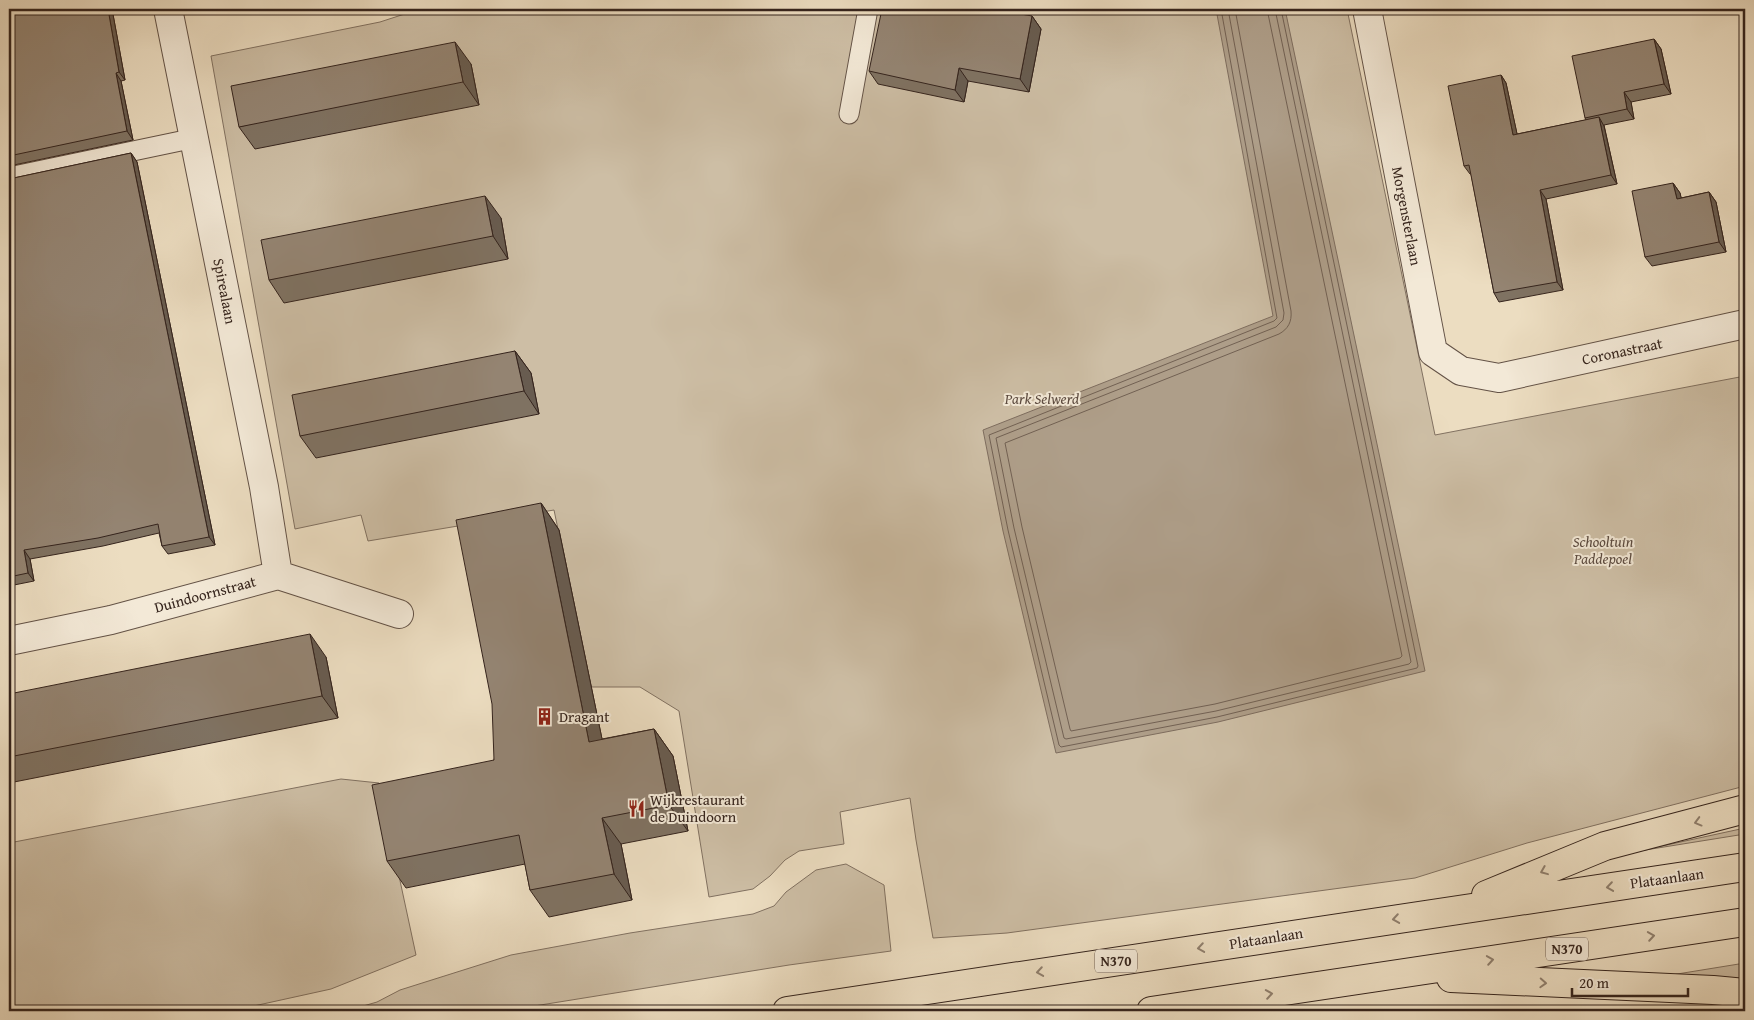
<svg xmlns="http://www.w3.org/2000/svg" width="1754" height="1020" font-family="'Gentium Book Plus',serif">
<rect width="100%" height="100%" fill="#ecddc1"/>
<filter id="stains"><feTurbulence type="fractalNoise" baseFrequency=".004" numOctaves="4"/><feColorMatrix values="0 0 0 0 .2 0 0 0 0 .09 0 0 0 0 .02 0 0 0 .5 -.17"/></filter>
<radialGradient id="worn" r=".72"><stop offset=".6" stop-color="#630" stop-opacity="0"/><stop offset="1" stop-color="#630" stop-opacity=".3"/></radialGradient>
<!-- green -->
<path fill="#cdbea5" stroke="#817161" d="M 420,9 L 1347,9 L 1435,435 L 1745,376 L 1745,786 L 1527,843 L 1415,878 L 1007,933 L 933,938 L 916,840 L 910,798 L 840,812 L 844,844 L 799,851 L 785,860 L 770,876 L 753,889 L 709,897 L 679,711 L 640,687 L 591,687 L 554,510 L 368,541 L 361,515 L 295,529 L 211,56 L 380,22 Z
M 341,779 L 379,783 L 416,955 L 331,989 L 231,1011 L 9,1011 L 9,843 Z
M 1745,828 L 1745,834 L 1639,851 Z
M 846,864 L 884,885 L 891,951 L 789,965 L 528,1007 L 514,1011 L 346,1011 L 377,1002 L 400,990 L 511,955 L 630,933 L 753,914 L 774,906 L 786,892 L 816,870 Z
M 1745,963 L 1745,980 L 1671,975 Z"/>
<!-- water -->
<path fill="#ae9e89" stroke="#7e6d5e" d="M 1216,9 L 1285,9 L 1425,671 L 1218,722 L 1056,753 L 1003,531 L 983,430 L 1273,316 Z"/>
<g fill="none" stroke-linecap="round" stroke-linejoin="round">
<!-- shore -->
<path stroke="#726153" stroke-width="1" d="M 1221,9 L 1277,318 L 1274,321 L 989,435 L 1008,530 L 1059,745 L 1061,747 L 1217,717 L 1417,668 L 1418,666 L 1281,9
M 1228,9 L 1284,313 L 1283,320 L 1276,327 L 996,438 L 1014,528 L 1064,738 L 1066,739 L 1216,711 L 1409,664 L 1411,662 L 1275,9
M 1235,9 L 1291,311 C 1292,322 1288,329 1279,334 L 1005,443 L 1022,527 L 1070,729 L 1071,731 L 1215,704 L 1400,658 L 1402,656 L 1267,9"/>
<defs>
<path id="lane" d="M 849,114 L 868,9
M 9,177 L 195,138"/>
<path id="street" d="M 168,9 L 264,487 L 278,575
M 1367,9 L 1433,352 L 1461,371 L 1499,378 L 1745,324
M 9,641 L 111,620 L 278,575 L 399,614"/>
<path id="highway" d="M 1486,895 L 1605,846 L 1745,809
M 1451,978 L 1713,990 L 1745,993
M 787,1011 L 1745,867
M 1151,1011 L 1745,922"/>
</defs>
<!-- lane casing -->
<use href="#lane" stroke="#635246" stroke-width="21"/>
<!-- street casing -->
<use href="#street" stroke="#635246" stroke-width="30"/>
<!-- highway casing -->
<use href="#highway" stroke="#35241d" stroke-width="30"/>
<!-- lane -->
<use href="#lane" stroke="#f3e9d7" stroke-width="19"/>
<!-- street -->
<use href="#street" stroke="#f3e9d7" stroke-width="28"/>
<!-- highway -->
<use href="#highway" stroke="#ecddc1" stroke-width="28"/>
</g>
<!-- wall -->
<path fill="#7f7262" stroke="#35241d" d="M 9,9 L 112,9 L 125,80 L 121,81 L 133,140 L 9,166 Z
M 1032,16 L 1041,29 L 1029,92 L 968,81 L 964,102 L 878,84 L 869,71 Z
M 1654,39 L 1661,49 L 1671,94 L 1631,102 L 1634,119 L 1604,125 L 1617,184 L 1546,199 L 1563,290 L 1499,302 L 1494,293 L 1471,174 L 1470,174 L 1464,166 L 1501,75 L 1506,83 L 1517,134 L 1586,120 L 1585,118 Z
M 471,64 L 479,105 L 255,149 L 239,127 Z
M 131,153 L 137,162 L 215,545 L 168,554 L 162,546 L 159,533 L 103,546 L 30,559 L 34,581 L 9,586 L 9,179 Z
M 1673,183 L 1680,193 L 1681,198 L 1709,192 L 1716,202 L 1726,252 L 1652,266 L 1645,257 Z
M 501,218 L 508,259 L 284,303 L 269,280 Z
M 515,351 L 531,373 L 539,414 L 316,458 L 300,436 Z
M 541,503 L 559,530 L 602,739 L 654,729 L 673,756 L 688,831 L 621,844 L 632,900 L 549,917 L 530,890 L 525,864 L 406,888 L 387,861 L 494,760 Z
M 326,657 L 338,718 L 9,783 L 9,694 Z"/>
<!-- shaded-wall -->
<path fill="#685c50" stroke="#35241d" d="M 108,9 L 112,9 L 125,80 L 119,72 Z
M 1032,16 L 1041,29 L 1029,92 L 1020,79 Z
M 1654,39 L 1661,49 L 1671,94 L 1664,84 Z
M 455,42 L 471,64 L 479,105 L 463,82 Z
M 959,68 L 968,81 L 964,102 L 955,90 Z
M 116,73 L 121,81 L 133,140 L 127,131 Z
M 1501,75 L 1506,83 L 1519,143 L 1513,135 Z
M 1624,92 L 1631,102 L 1634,119 L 1627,109 Z
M 1599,117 L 1604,126 L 1617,184 L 1611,175 Z
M 131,153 L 137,162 L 215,545 L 209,537 Z
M 1673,183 L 1680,193 L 1684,209 L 1677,199 Z
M 1540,190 L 1546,199 L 1563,290 L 1557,282 Z
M 1709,192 L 1716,202 L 1726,252 L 1719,242 Z
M 485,196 L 501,218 L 508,259 L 493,236 Z
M 515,351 L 531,373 L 539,414 L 524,391 Z
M 541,503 L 559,530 L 608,768 L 589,742 Z
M 24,550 L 30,559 L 34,581 L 28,573 Z
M 310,634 L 326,657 L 338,718 L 322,696 Z
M 654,729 L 673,756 L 688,831 L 669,805 Z
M 602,818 L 621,844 L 632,900 L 614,874 Z"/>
<!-- building -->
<path fill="#948472" stroke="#35241d" d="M 9,9 L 108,9 L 119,72 L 116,73 L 127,131 L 9,156 Z
M 882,9 L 993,9 L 1032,16 L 1020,79 L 959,68 L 955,90 L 869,71 Z
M 1654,39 L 1664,84 L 1624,92 L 1627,109 L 1585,118 L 1572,56 Z
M 455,42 L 463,82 L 239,127 L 231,86 Z
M 1501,75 L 1513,135 L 1599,117 L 1611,175 L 1540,190 L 1557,282 L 1494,293 L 1469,165 L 1464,166 L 1448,86 Z
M 131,153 L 209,537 L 162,546 L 158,524 L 98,538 L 24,550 L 28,573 L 9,577 L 9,179 Z
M 1673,183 L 1677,199 L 1709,192 L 1719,242 L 1645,257 L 1632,191 Z
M 485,196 L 493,236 L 269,280 L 261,240 Z
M 515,351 L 524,391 L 300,436 L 292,395 Z
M 541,503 L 589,742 L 654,729 L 669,805 L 602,818 L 614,874 L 530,890 L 519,835 L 387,861 L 372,785 L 494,760 L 492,704 L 456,520 Z
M 310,634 L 322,696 L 9,757 L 9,694 Z"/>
<!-- one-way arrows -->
<defs><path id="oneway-chevron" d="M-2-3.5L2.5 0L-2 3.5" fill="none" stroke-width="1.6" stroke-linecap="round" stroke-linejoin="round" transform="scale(1.25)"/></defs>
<g stroke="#90806f">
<use href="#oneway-chevron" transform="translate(1698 822) rotate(165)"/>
<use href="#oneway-chevron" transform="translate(1544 871) rotate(158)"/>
<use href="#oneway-chevron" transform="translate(1610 887) rotate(172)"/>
<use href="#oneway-chevron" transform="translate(1396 919) rotate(171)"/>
<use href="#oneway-chevron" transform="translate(1651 936) rotate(-9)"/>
<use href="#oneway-chevron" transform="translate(1201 948) rotate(171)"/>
<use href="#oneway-chevron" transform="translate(1490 960) rotate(-9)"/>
<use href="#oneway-chevron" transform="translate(1040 972) rotate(171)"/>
<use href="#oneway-chevron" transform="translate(1543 983) rotate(3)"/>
<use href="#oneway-chevron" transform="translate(1269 994) rotate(-9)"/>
</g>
<!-- icons -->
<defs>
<symbol id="building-bare" viewBox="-9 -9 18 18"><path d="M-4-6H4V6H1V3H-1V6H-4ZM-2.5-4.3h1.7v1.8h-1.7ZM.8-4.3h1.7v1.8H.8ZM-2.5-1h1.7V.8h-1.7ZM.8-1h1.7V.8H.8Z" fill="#8f2418" stroke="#f3e9d7" stroke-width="2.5" paint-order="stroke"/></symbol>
<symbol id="restaurant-bare" viewBox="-9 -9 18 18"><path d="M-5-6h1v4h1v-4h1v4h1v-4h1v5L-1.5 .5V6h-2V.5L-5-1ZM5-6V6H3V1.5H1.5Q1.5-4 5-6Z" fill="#8f2418" stroke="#f3e9d7" stroke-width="2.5" paint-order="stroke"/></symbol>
</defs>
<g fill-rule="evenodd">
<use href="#building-bare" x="532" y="704" width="25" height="25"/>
<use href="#restaurant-bare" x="624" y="796" width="25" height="25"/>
</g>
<g text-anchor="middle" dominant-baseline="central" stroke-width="4" stroke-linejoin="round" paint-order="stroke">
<!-- shield labels -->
<g fill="#f3e9d7" stroke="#6e5f55" stroke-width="1">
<rect x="1546" y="937.5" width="42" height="23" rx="4"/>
<rect x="1095" y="949.5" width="42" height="23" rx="4"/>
</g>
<g font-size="14" font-weight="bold" fill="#35241d">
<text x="1567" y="949">N370</text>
<text x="1116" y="961">N370</text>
</g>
<!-- street labels -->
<g font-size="15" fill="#35241d" stroke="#f3e9d7">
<text transform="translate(1407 216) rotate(79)">Morgensterlaan</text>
<text transform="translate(225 291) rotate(79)">Spirealaan</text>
<text transform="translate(1622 351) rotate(-12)">Coronastraat</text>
<text transform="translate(205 594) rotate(-15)">Duindoornstraat</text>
<text transform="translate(1667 878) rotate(-8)">Plataanlaan</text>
<text transform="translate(1266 938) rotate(-9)">Plataanlaan</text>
</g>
<!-- park labels -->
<g font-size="15" font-style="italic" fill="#5b4a3f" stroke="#f3e9d7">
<text x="1042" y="398">Park Selwerd</text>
<text x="1603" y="541">Schooltuin<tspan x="1603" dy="17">Paddepoel</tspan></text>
</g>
<!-- poi labels -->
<g font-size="15" fill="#35241d" stroke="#f3e9d7" text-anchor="start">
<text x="559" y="716">Dragant</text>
<text x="650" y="799">Wijkrestaurant<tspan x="650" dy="17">de Duindoorn</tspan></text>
</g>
</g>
<!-- margin -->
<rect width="1754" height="1020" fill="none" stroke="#ecddc1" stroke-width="30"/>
<rect x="10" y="10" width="1734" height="1000" fill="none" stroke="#35241d" stroke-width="2.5"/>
<rect x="15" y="15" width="1724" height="990" fill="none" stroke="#35241d"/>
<!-- scale -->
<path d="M1572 988v8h116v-8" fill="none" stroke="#35241d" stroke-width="2.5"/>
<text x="1579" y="988" font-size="15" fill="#35241d" stroke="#f3e9d7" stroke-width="4" paint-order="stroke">20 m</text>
<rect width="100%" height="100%" filter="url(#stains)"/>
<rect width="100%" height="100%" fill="url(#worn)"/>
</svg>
